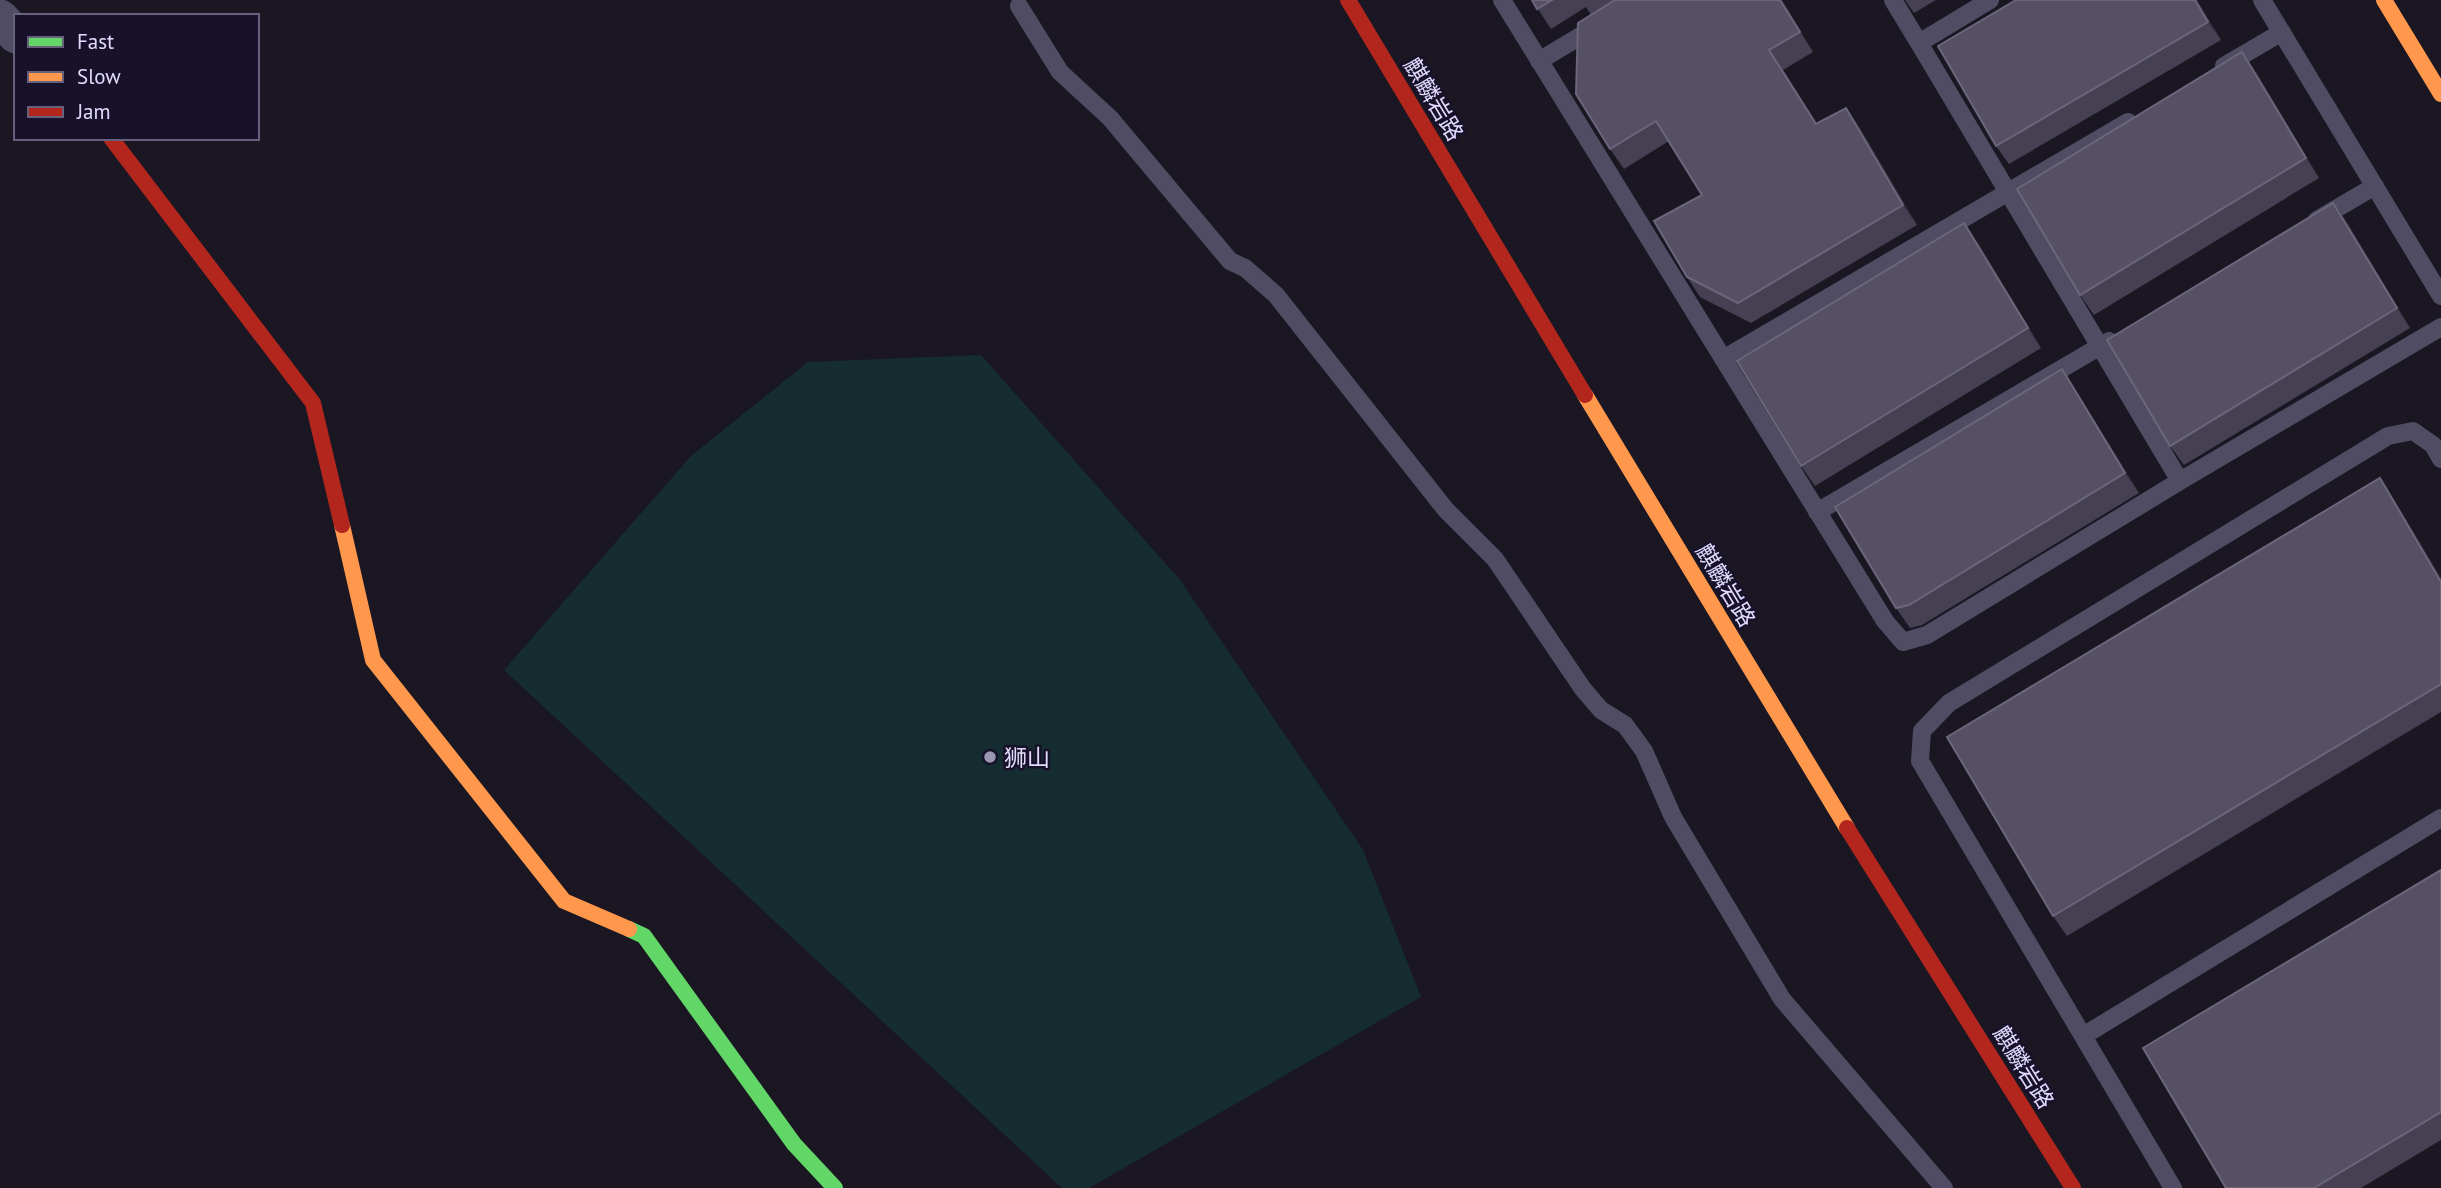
<svg xmlns="http://www.w3.org/2000/svg" width="2441" height="1188" font-family="'PT Sans','Noto Sans SC',sans-serif">
<rect width="100%" height="100%" fill="#1a1723"/>
<!-- green -->
<path fill="#152d31" d="M 981,355 L 1180,580 L 1363,850 L 1421,997 L 1089,1188 L 1062,1188 L 504,670 L 691,456 L 808,362 Z"/>
<g fill="none" stroke-linecap="round" stroke-linejoin="round">
<!-- lane -->
<path stroke="#504c64" stroke-width="18" d="M 1502,0 L 1885,621 L 1903,642 L 1927,635 L 2180,481 L 1919,43 L 1990,0
M 1893,0 L 1919,43
M 2262,0 L 2441,296
M 1019,6 L 1060,72 L 1110,118 L 1230,261 L 1245,268 L 1276,295 L 1446,510 L 1495,559 L 1583,689 L 1601,710 L 1625,725 L 1644,751 L 1673,817 L 1782,999 L 1944,1188
M 1539,61 L 1640,0
M 2224,66 L 2282,32
M 2317,220 L 2375,186
M 1723,359 L 2128,122
M 2180,481 L 2441,327
M 1817,512 L 2109,341
M 2083,1036 L 2441,818
M 2173,1188 L 1920,761 L 1922,731 L 1949,703 L 2388,436 L 2413,431 L 2433,445 L 2441,459"/>
<!-- street -->
<path stroke="#504c64" stroke-width="37" d="M 0,18 L 16,35"/>
<!-- fast -->
<path stroke="#63d668" stroke-width="16" d="M 629,929 L 644,936 L 794,1144 L 835,1188"/>
<!-- slow -->
<path stroke="#ff974d" stroke-width="16" d="M 2384,0 L 2441,94
M 1585,395 L 1847,828
M 342,525 L 373,660 L 564,901 L 629,929"/>
<!-- jam -->
<path stroke="#b3261e" stroke-width="16" d="M 1348,0 L 1585,395
M 111,138 L 313,403 L 342,525
M 1847,828 L 2073,1188"/>
</g>
<!-- wall -->
<path fill="#454052" d="M 1532,0 L 1782,0 L 1813,52 L 1783,70 L 1817,124 L 1846,108 L 1860,128 L 1917,225 L 1751,323 L 1700,297 L 1687,277 L 1702,195 L 1669,141 L 1624,169 L 1610,149 L 1591,15 L 1586,7 L 1551,29 Z
M 1905,0 L 1936,0 L 1914,13 Z
M 2197,0 L 2221,40 L 2009,164 L 1996,146 Z
M 2256,72 L 2319,178 L 2094,315 L 2080,295 Z
M 2333,203 L 2347,222 L 2410,328 L 2184,465 L 2170,446 Z
M 1978,243 L 2041,348 L 1815,486 L 1801,466 Z
M 2062,369 L 2075,389 L 2139,493 L 1922,625 L 1910,628 L 1896,608 Z
M 2380,478 L 2393,498 L 2441,578 L 2441,712 L 2067,936 L 2053,916 Z
M 2441,870 L 2441,1140 L 2361,1188 L 2226,1188 Z"/>
<!-- shaded-wall -->
<path fill="#2d2837" d="M 1780,0 L 1782,0 L 1813,52 L 1800,32 Z
M 2195,0 L 2197,0 L 2221,40 L 2208,22 Z
M 1769,50 L 1783,70 L 1830,144 L 1816,124 Z
M 2242,52 L 2256,72 L 2319,178 L 2306,158 Z
M 1846,108 L 1860,128 L 1917,225 L 1903,205 Z
M 2333,203 L 2347,222 L 2410,328 L 2397,308 Z
M 1964,223 L 1978,243 L 2041,348 L 2028,328 Z
M 2062,369 L 2075,389 L 2139,493 L 2125,473 Z
M 2380,478 L 2393,498 L 2441,578 L 2441,582 Z"/>
<!-- building -->
<path fill="#565064" stroke="#6b667c" stroke-width="2" d="M 1532,0 L 1552,0 L 1537,9 Z
M 1615,0 L 1780,0 L 1800,32 L 1769,50 L 1816,124 L 1846,108 L 1903,205 L 1738,303 L 1687,277 L 1654,221 L 1702,195 L 1656,121 L 1610,149 L 1576,94 L 1578,23 Z
M 2016,0 L 2195,0 L 2208,22 L 1996,146 L 1938,46 Z
M 2242,52 L 2306,158 L 2080,295 L 2017,189 Z
M 2333,203 L 2397,308 L 2170,446 L 2107,340 Z
M 1964,223 L 2028,328 L 1801,466 L 1737,361 Z
M 2062,369 L 2125,473 L 1909,605 L 1896,608 L 1835,507 Z
M 2380,478 L 2441,582 L 2441,684 L 2053,916 L 1947,737 Z
M 2441,870 L 2441,1112 L 2314,1188 L 2226,1188 L 2143,1048 Z"/>
<!-- markers -->
<circle fill="#9b96b1" stroke="#171129" stroke-width="2.5" cx="990" cy="757" r="7"/>
<g text-anchor="middle" dominant-baseline="central" stroke-width="5" stroke-linejoin="round" paint-order="stroke">
<!-- street labels -->
<g font-size="23" fill="#e1dafe" stroke="#171129">
<text transform="translate(1434 99) rotate(59)">麒麟岩路</text>
<text transform="translate(1726 585) rotate(59)">麒麟岩路</text>
<text transform="translate(2024 1067) rotate(58)">麒麟岩路</text>
</g>
<!-- poi labels -->
<g font-size="23" fill="#e1dafe" stroke="#171129" text-anchor="start">
<text x="1004" y="757">狮山</text>
</g>
</g>
<!-- legend -->
<rect x="14" y="14" width="245" height="126" fill="#171129" stroke="#68617e" stroke-width="2"/>
<rect x="28" y="37" width="35" height="10" fill="#63d668" stroke="#68617e" stroke-width="2"/>
<text x="77" y="49" font-size="21" fill="#e1dafe">Fast</text>
<rect x="28" y="72" width="35" height="10" fill="#ff974d" stroke="#68617e" stroke-width="2"/>
<text x="77" y="84" font-size="21" fill="#e1dafe">Slow</text>
<rect x="28" y="107" width="35" height="10" fill="#b3261e" stroke="#68617e" stroke-width="2"/>
<text x="77" y="119" font-size="21" fill="#e1dafe">Jam</text>
</svg>
